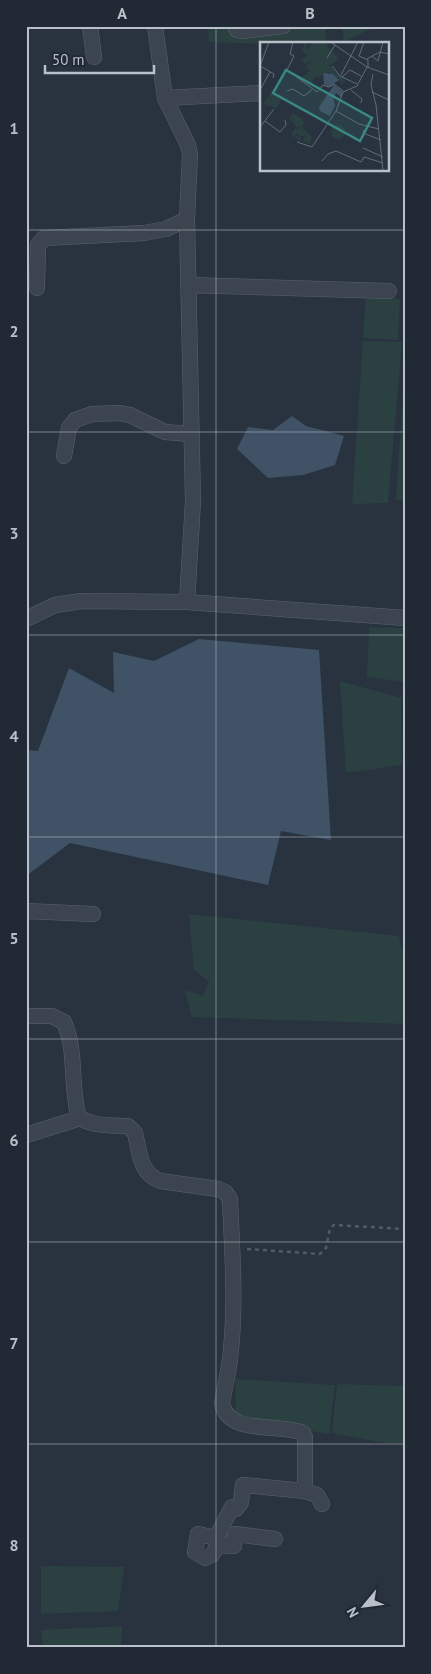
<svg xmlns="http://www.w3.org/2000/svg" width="431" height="1674" font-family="'PT Sans',sans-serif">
<rect width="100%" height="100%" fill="#28333f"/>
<!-- green -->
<path fill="#2b4041" d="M 208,26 L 325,26 L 326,44 L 261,44 L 209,42 Z
M 342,26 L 376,26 L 344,42 Z
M 366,294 L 400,299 L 398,340 L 363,338 Z
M 363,341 L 402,342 L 388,503 L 352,504 Z
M 405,361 L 405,500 L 396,500 Z
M 369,627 L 405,628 L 405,682 L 367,677 Z
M 340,681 L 401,698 L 402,765 L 346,773 Z
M 189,914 L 399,936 L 405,964 L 405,1024 L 192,1017 L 185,990 L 203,996 L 209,982 L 194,970 Z
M 235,1379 L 335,1385 L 329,1434 L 236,1418 Z
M 337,1384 L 405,1386 L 405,1443 L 384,1443 L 332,1433 Z
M 41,1566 L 124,1567 L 118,1611 L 41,1614 Z
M 122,1626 L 121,1648 L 43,1648 L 41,1630 Z"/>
<!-- water -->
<path fill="#405266" d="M 292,416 L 306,426 L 344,436 L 335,465 L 303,475 L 268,478 L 237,449 L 248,427 L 273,430 Z
M 199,639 L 319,650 L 331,840 L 281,831 L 268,885 L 70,843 L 26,876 L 26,750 L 38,751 L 69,668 L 114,693 L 113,652 L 154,661 Z"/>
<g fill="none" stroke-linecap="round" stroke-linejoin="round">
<defs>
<path id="minor" d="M 90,26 L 94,57
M 155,26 L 165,98 L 188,145 L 190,154 L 187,219 L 193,501 L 187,602
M 235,26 L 237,30 L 242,31 L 283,26
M 165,98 L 261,93
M 188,285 L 389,291
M 37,288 L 38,245 L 44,238 L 144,233 L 166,229 L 187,219
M 64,456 L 69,428 L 75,420 L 92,414 L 120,413 L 130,415 L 165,432 L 190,434
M 26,619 L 55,605 L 81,601 L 187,602 L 405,618
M 26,911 L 93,914
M 26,1016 L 52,1016 L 64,1022 C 77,1052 70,1082 78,1114 L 78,1116 L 74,1120 L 26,1135
M 78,1116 C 90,1127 113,1125 128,1126 L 135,1133 C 140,1153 139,1172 160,1181 L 218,1189 L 225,1192 L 230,1199 C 232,1249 236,1300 231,1349 C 230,1367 225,1385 222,1403 C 228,1436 280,1423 303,1433 L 305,1437 L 305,1491
M 275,1539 L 235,1534 L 234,1546 L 218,1545 L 212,1555 L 205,1558 L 195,1552 L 198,1534 L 216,1538 L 232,1507 L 236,1509 L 241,1502 L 243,1485 L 305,1491 L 317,1495 L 322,1504"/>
</defs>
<!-- minor casing -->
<use href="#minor" stroke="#5a636c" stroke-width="16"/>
<!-- path -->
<path stroke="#4a5d5f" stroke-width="2.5" stroke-dasharray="4 4" stroke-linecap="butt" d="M 247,1249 L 320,1254 L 326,1248 L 330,1228 L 334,1225 L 405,1229"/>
<!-- minor -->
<use href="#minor" stroke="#3c454f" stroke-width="15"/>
</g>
<!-- grid -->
<path fill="none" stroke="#b9c0c9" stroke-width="1" stroke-opacity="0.55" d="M 216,26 L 216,1648M 26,230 L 405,230M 26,432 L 405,432M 26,635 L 405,635M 26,837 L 405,837M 26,1039 L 405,1039M 26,1242 L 405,1242M 26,1444 L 405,1444"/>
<!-- overview -->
<g transform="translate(260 42)">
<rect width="129" height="129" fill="#28333f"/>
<path d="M 45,0 L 48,0 L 46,6 L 49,7 L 53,0 L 69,0 L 67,4 L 79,17 L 69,24 L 85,38 L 82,42 L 69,30 L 66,33 L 63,30 L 61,35 L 56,34 L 51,42 L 39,36 L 51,29 L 46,25 L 49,20 L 55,23 L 49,19 L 46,22 L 40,18 L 47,14 L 42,8 ZM 12,50 L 22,56 L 17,66 L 3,62 ZM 33,71 L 43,77 L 48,72 L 42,78 L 44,80 L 42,85 L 52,95 L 50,102 L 42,99 L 45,95 L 43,94 L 40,94 L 41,100 L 35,95 L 39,94 L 37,91 L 34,96 L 31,92 L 35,86 L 39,88 L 40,83 L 37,86 L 29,76 ZM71 90a7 7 0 1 1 14 0a7 7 0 1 1-14 0Z" fill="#2b4041"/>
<path d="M 63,31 L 73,32 L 79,38 L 69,45 L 64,42 ZM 74,43 L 83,50 L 81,55 L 76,51 L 73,57 L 75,63 L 70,74 L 60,69 L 59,65 Z" fill="#405266"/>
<path fill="none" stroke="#626b76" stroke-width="1" d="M 33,0 L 30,12 L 34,14 L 27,28 L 57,50 L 63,43 L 69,45 L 74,42 L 83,49M 104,0 L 99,14 L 108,18 L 108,25M 72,1 L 107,25 L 129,33M 112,14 L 120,10 L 129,12M 67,16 L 75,3M 107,17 L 112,14 L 118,19 L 123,0M 0,24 L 9,0M 0,24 L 14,32 L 13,36M 72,24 L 80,34 L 97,42M 113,32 L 111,43 L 116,63 L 123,128M 81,33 L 98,0M 82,35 L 90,28 L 101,34M 0,48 L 10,30M 91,48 L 102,57 L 101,61M 27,49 L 33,47 L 44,54 L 52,48M 112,50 L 129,58M 76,69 L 99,82 L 119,87M 5,79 L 20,90 L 26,83 L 25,78M 0,85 L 14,67M 104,88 L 103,91 L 121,98M 37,100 L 52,105 L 76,69 L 83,50 L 97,44 L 107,25M 103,106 L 123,115M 62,119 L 68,112 L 76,109 L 101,120 L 104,115 L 123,121"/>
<path fill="#3a8885" fill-opacity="0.15" stroke="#3a8885" stroke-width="2.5" d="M 26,28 L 112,76 L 100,99 L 13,51 Z"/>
<rect width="129" height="129" fill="none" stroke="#b9c0c9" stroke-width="2.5"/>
</g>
<!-- border -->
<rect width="431" height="1674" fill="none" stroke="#212a34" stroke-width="55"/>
<!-- north arrow -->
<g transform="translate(364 1606) rotate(241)" stroke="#212a34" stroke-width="4" paint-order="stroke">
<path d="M0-4L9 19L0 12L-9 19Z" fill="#b9c0c9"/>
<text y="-8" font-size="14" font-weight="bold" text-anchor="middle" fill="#b9c0c9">N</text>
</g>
<!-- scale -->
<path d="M45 65v8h109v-8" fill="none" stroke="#b9c0c9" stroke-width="2.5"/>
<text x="52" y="65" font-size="15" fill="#b9c0c9" stroke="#212a34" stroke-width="4" paint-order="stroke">50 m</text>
<rect x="28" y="28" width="376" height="1618" fill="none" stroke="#b9c0c9" stroke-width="2"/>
<g font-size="16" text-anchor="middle" font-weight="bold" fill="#b9c0c9">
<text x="122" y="19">A</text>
<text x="310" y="19">B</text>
<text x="14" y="134">1</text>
<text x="14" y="337">2</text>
<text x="14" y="539">3</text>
<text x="14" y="742">4</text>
<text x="14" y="944">5</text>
<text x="14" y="1146">6</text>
<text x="14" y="1349">7</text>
<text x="14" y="1551">8</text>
</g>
</svg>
